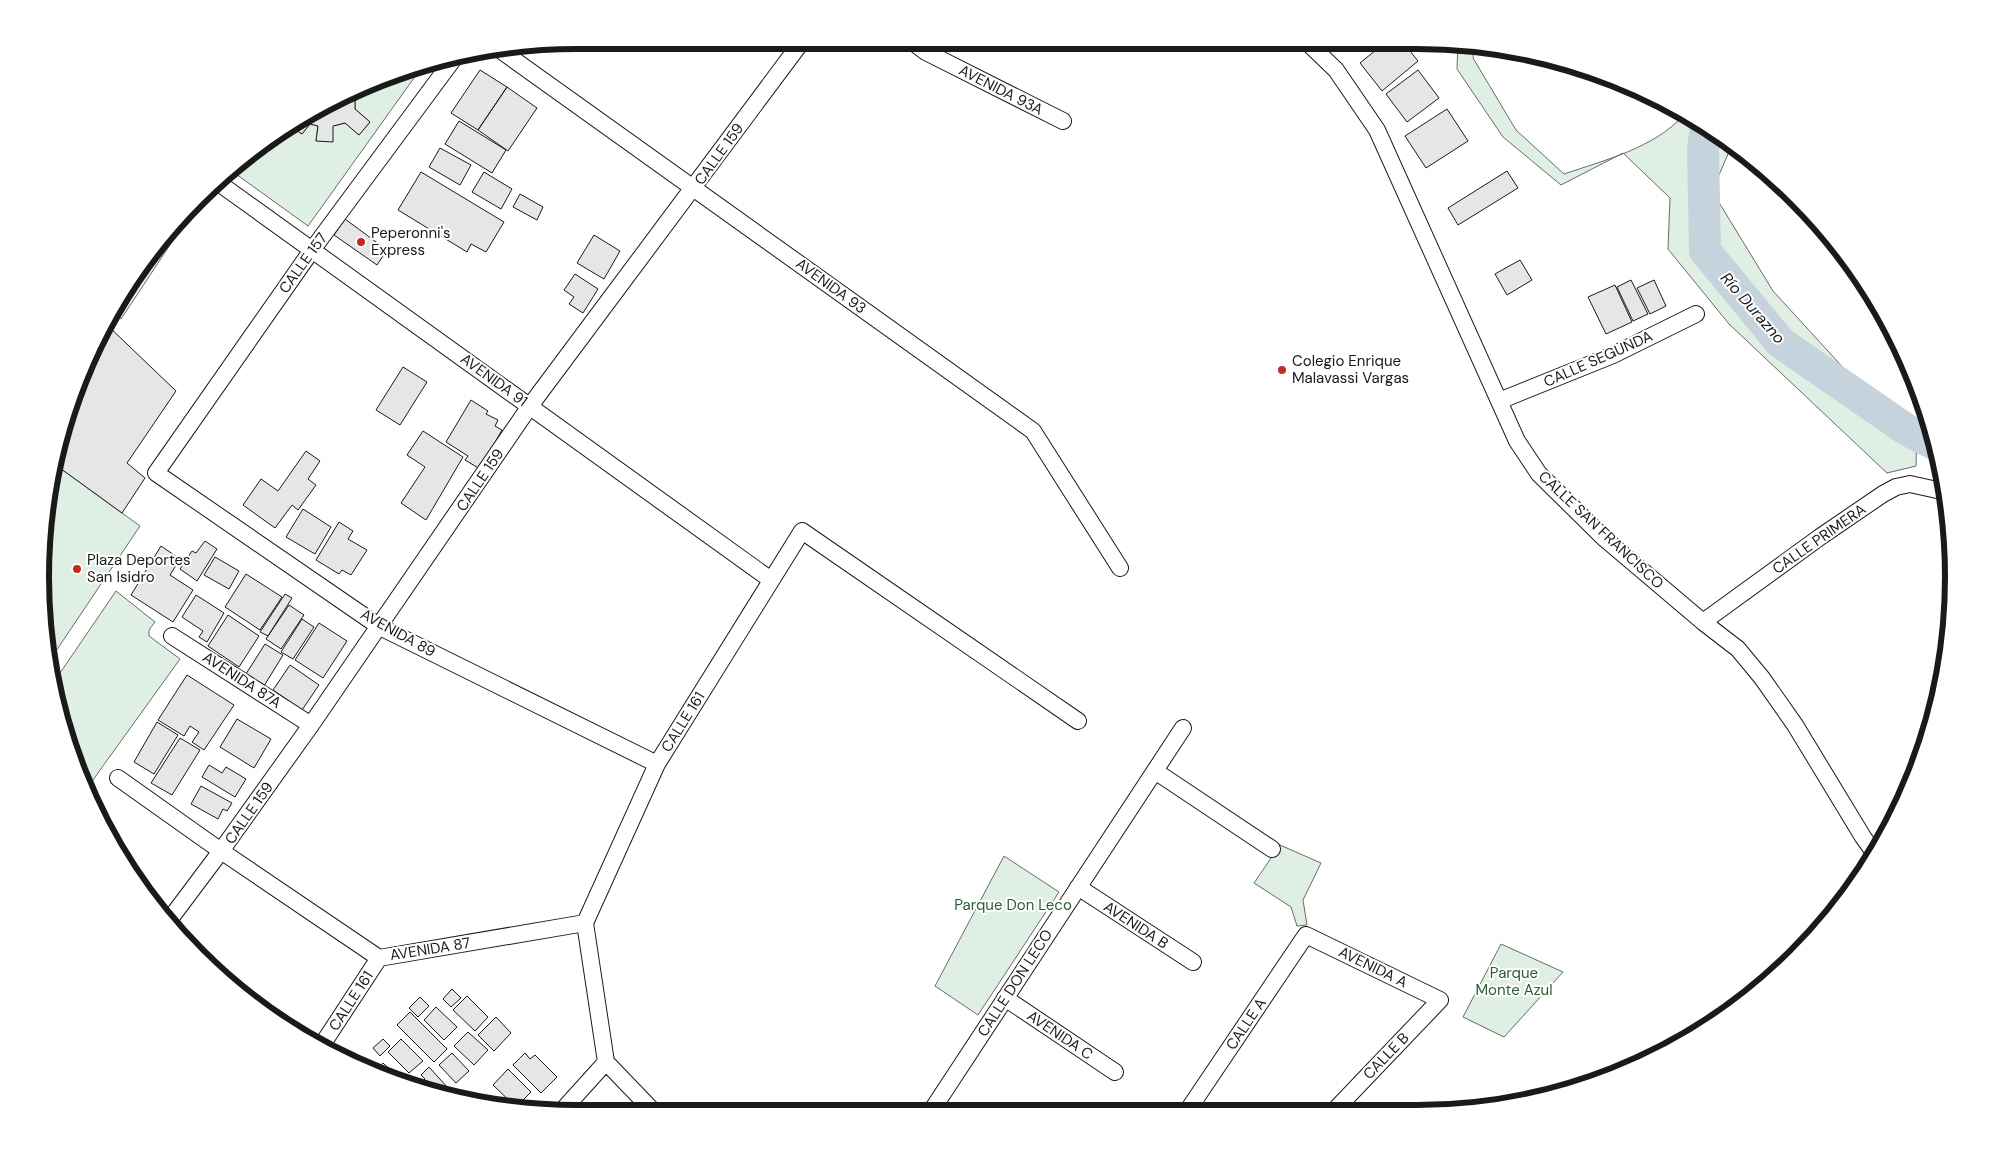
<svg xmlns="http://www.w3.org/2000/svg" width="1994" height="1154" font-family="'DM Sans',sans-serif">
<rect width="100%" height="100%" fill="#fff"/>
<!-- green -->
<path fill="#e0efe3" stroke="#6a6a6a" d="M 1458,42 L 1475,46 L 1473,58 L 1516,130 L 1564,174 C 1605,160 1654,148 1684,115 L 1715,130 L 1732,145 L 1712,191 L 1773,291 L 1849,374 L 1917,422 L 1916,466 L 1887,473 L 1729,324 L 1668,249 L 1670,198 L 1623,153 L 1561,185 L 1503,137 L 1457,69 Z
M 424,64 L 308,226 L 229,169 L 250,151 L 290,126 L 302,134 L 310,124 L 318,126 L 316,141 L 333,126 L 345,123 L 359,135 L 370,122 L 355,109 L 355,97 L 373,91 L 371,82 L 405,68 Z
M 53,463 L 140,526 L 56,651 L 45,642 L 41,612 L 45,507 Z
M 116,591 L 155,622 L 149,630 L 149,636 L 180,659 L 85,791 L 81,782 L 50,682 L 48,665 L 60,673 Z
M 1280,845 L 1321,863 L 1303,900 L 1307,925 L 1297,926 L 1291,907 L 1254,883 Z
M 1004,856 L 1059,892 L 978,1015 L 935,986 Z
M 1501,944 L 1563,972 L 1504,1037 L 1463,1017 Z"/>
<!-- parking -->
<path fill="#ededed" stroke="#6a6a6a" d="M 204,192 L 205,192 L 121,319 L 112,310 L 131,278 Z"/>
<g fill="none" stroke-linecap="round" stroke-linejoin="round">
<!-- river -->
<path stroke="#c6d2dc" stroke-width="32" d="M 1706,126 L 1703,150 L 1705,251 L 1781,343 L 1907,430 L 1936,445"/>
</g>
<!-- building -->
<path fill="#e6e6e6" stroke="#1a1a1a" d="M 1387,41 L 1412,41 L 1406,46 L 1418,61 L 1382,91 L 1360,63 Z
M 480,70 L 507,87 L 478,130 L 451,113 Z
M 1418,70 L 1439,98 L 1407,122 L 1386,94 Z
M 371,82 L 373,91 L 355,97 L 355,109 L 370,122 L 359,135 L 345,123 L 333,126 L 333,142 L 316,141 L 318,126 L 310,124 L 302,134 L 290,126 L 339,96 Z
M 507,87 L 537,108 L 508,151 L 478,130 Z
M 1447,109 L 1468,141 L 1426,168 L 1405,136 Z
M 459,121 L 506,150 L 492,173 L 445,144 Z
M 440,148 L 471,165 L 460,185 L 429,167 Z
M 1507,171 L 1518,188 L 1458,225 L 1448,208 Z
M 421,172 L 504,222 L 486,252 L 471,244 L 467,252 L 398,210 Z
M 484,172 L 512,189 L 501,209 L 472,192 Z
M 520,194 L 543,207 L 537,220 L 513,207 Z
M 345,219 L 387,250 L 377,265 L 334,235 Z
M 594,235 L 620,251 L 604,279 L 577,263 Z
M 1520,260 L 1532,280 L 1507,295 L 1495,274 Z
M 575,274 L 598,289 L 583,313 L 569,304 L 574,297 L 564,290 Z
M 1631,280 L 1648,314 L 1633,321 L 1617,287 Z
M 1654,280 L 1666,306 L 1650,314 L 1637,288 Z
M 1615,285 L 1632,322 L 1606,334 L 1588,297 Z
M 105,323 L 176,391 L 127,463 L 145,478 L 122,513 L 53,463 L 58,438 L 95,340 Z
M 403,367 L 427,382 L 400,425 L 376,410 Z
M 471,400 L 488,411 L 486,414 L 498,420 L 495,426 L 502,430 L 480,469 L 465,460 L 468,456 L 446,442 Z
M 423,431 L 463,457 L 426,520 L 401,503 L 425,467 L 407,455 Z
M 306,451 L 320,461 L 308,479 L 316,485 L 298,510 L 292,505 L 275,528 L 243,505 L 261,479 L 278,491 Z
M 303,509 L 331,527 L 315,554 L 286,537 Z
M 339,522 L 353,531 L 348,539 L 367,550 L 351,575 L 342,570 L 339,574 L 316,560 Z
M 205,541 L 217,549 L 197,581 L 180,569 L 192,551 L 196,553 Z
M 161,546 L 180,559 L 170,575 L 193,590 L 173,622 L 131,595 Z
M 215,557 L 239,571 L 229,589 L 204,575 Z
M 246,574 L 282,597 L 260,630 L 225,607 Z
M 285,594 L 292,598 L 268,636 L 260,632 Z
M 196,595 L 224,613 L 207,642 L 199,637 L 203,631 L 182,617 Z
M 289,605 L 304,615 L 281,649 L 266,639 Z
M 228,615 L 259,636 L 239,667 L 208,646 Z
M 302,619 L 314,627 L 293,659 L 281,652 Z
M 319,623 L 347,641 L 323,678 L 295,660 Z
M 265,644 L 283,655 L 264,686 L 246,674 Z
M 290,665 L 319,685 L 302,710 L 273,690 Z
M 187,675 L 234,705 L 204,750 L 192,742 L 199,732 L 190,726 L 184,736 L 158,720 Z
M 237,719 L 271,739 L 254,768 L 220,747 Z
M 157,722 L 178,735 L 154,774 L 134,762 Z
M 180,738 L 200,750 L 172,795 L 151,783 Z
M 209,765 L 222,773 L 226,767 L 246,779 L 235,797 L 202,777 Z
M 201,786 L 232,803 L 227,811 L 223,809 L 218,819 L 191,804 Z
M 452,989 L 461,998 L 451,1007 L 443,999 Z
M 467,996 L 488,1017 L 475,1031 L 453,1010 Z
M 420,997 L 429,1006 L 418,1017 L 409,1008 Z
M 436,1007 L 457,1027 L 444,1040 L 424,1020 Z
M 410,1012 L 447,1049 L 434,1062 L 397,1025 Z
M 496,1017 L 511,1033 L 494,1051 L 478,1035 Z
M 468,1032 L 488,1050 L 474,1065 L 454,1046 Z
M 383,1039 L 390,1046 L 380,1056 L 373,1048 Z
M 401,1039 L 423,1061 L 409,1073 L 388,1052 Z
M 452,1053 L 469,1071 L 456,1083 L 439,1065 Z
M 525,1053 L 530,1059 L 535,1055 L 557,1077 L 541,1093 L 513,1065 Z
M 383,1063 L 402,1081 L 400,1083 L 375,1071 Z
M 429,1067 L 448,1088 L 443,1093 L 424,1089 L 419,1084 L 425,1079 L 421,1075 Z
M 508,1069 L 531,1092 L 516,1107 L 493,1085 Z"/>
<g fill="none" stroke-linecap="round" stroke-linejoin="round">
<defs>
<path id="minor" d="M 1307,42 L 1336,70 L 1377,130 L 1517,441 L 1539,474 L 1605,539 L 1703,622 L 1738,649 L 1762,678 L 1795,725 L 1863,837 L 1875,854
M 914,43 L 926,52 L 1063,121
M 496,47 L 1033,431 L 1120,568
M 455,57 L 312,250 L 156,473 L 380,627 L 657,764
M 216,181 L 771,580
M 1499,401 L 1613,355 L 1696,314
M 1703,622 L 1820,537 L 1883,494 L 1896,487 L 1910,484 L 1946,492
M 172,636 L 311,725
M 1155,771 L 1272,849
M 118,778 L 221,851 L 379,958 L 585,923
M 1078,887 L 1193,962
M 167,923 L 221,851 L 311,725 L 530,406 L 800,44
M 585,923 L 657,764 L 802,531 L 1078,721
M 585,923 L 606,1062 L 655,1113
M 1005,998 L 1115,1072
M 322,1045 L 379,958
M 560,1113 L 606,1062
M 930,1113 L 1183,728
M 1186,1113 L 1306,935 L 1440,1000 L 1332,1113"/>
</defs>
<!-- minor casing -->
<use href="#minor" stroke="#1a1a1a" stroke-width="18"/>
<!-- minor -->
<use href="#minor" stroke="#fff" stroke-width="16"/>
</g>
<!-- markers -->
<g fill="#c62828" stroke="#fff" stroke-width="2">
<circle cx="361" cy="242" r="5"/>
<circle cx="1282" cy="370" r="5"/>
<circle cx="77" cy="569" r="5"/>
</g>
<g text-anchor="middle" dominant-baseline="central" stroke-width="4" stroke-linejoin="round" paint-order="stroke">
<!-- street labels -->
<g font-size="15" fill="#1a1a1a" stroke="#fff">
<text transform="translate(1001 90) rotate(27)">AVENIDA 93A</text>
<text transform="translate(719 154) rotate(-54)">CALLE 159</text>
<text transform="translate(303 263) rotate(-54)">CALLE 157</text>
<text transform="translate(831 286) rotate(36)">AVENIDA 93</text>
<text transform="translate(1598 359) rotate(-24)">CALLE SEGUNDA</text>
<text transform="translate(494 380) rotate(36)">AVENIDA 91</text>
<text transform="translate(480 480) rotate(-56)">CALLE 159</text>
<text transform="translate(1601 530) rotate(43)">CALLE SAN FRANCISCO</text>
<text transform="translate(1819 539) rotate(-35)">CALLE PRIMERA</text>
<text transform="translate(398 633) rotate(29)">AVENIDA 89</text>
<text transform="translate(242 680) rotate(33)">AVENIDA 87A</text>
<text transform="translate(683 722) rotate(-58)">CALLE 161</text>
<text transform="translate(249 813) rotate(-55)">CALLE 159</text>
<text transform="translate(1136 925) rotate(33)">AVENIDA B</text>
<text transform="translate(430 949) rotate(-9)">AVENIDA 87</text>
<text transform="translate(1373 967) rotate(26)">AVENIDA A</text>
<text transform="translate(1015 983) rotate(-57)">CALLE DON LECO</text>
<text transform="translate(351 1001) rotate(-57)">CALLE 161</text>
<text transform="translate(1246 1024) rotate(-56)">CALLE A</text>
<text transform="translate(1060 1035) rotate(34)">AVENIDA C</text>
<text transform="translate(1386 1056) rotate(-46)">CALLE B</text>
</g>
<!-- poi labels -->
<g font-size="15" fill="#1a1a1a" stroke="#fff" text-anchor="start">
<text x="371" y="233">Peperonni's<tspan x="371" dy="17">Express</tspan></text>
<text x="1292" y="361">Colegio Enrique<tspan x="1292" dy="17">Malavassi Vargas</tspan></text>
<text x="87" y="560">Plaza Deportes<tspan x="87" dy="17">San Isidro</tspan></text>
</g>
<!-- park labels -->
<g font-size="15" fill="#2b5a34" stroke="#fff">
<text x="1013" y="905">Parque Don Leco</text>
<text x="1514" y="973">Parque<tspan x="1514" dy="17">Monte Azul</tspan></text>
</g>
<!-- water labels -->
<g font-size="16" font-style="italic" fill="#1a1a1a" stroke="#fff">
<text transform="translate(1753 308) rotate(49)">Río Durazno</text>
</g>
</g>
<!-- crop -->
<path d="M0 0H1994V1154H0ZM577 49H1417A528 528 0 0 1 1945 577V577A528 528 0 0 1 1417 1105H577A528 528 0 0 1 49 577V577A528 528 0 0 1 577 49Z" fill="#fff" fill-rule="evenodd"/>
<path fill="none" stroke="#1a1a1a" stroke-width="6" d="M577 49H1417A528 528 0 0 1 1945 577V577A528 528 0 0 1 1417 1105H577A528 528 0 0 1 49 577V577A528 528 0 0 1 577 49Z"/>
</svg>
